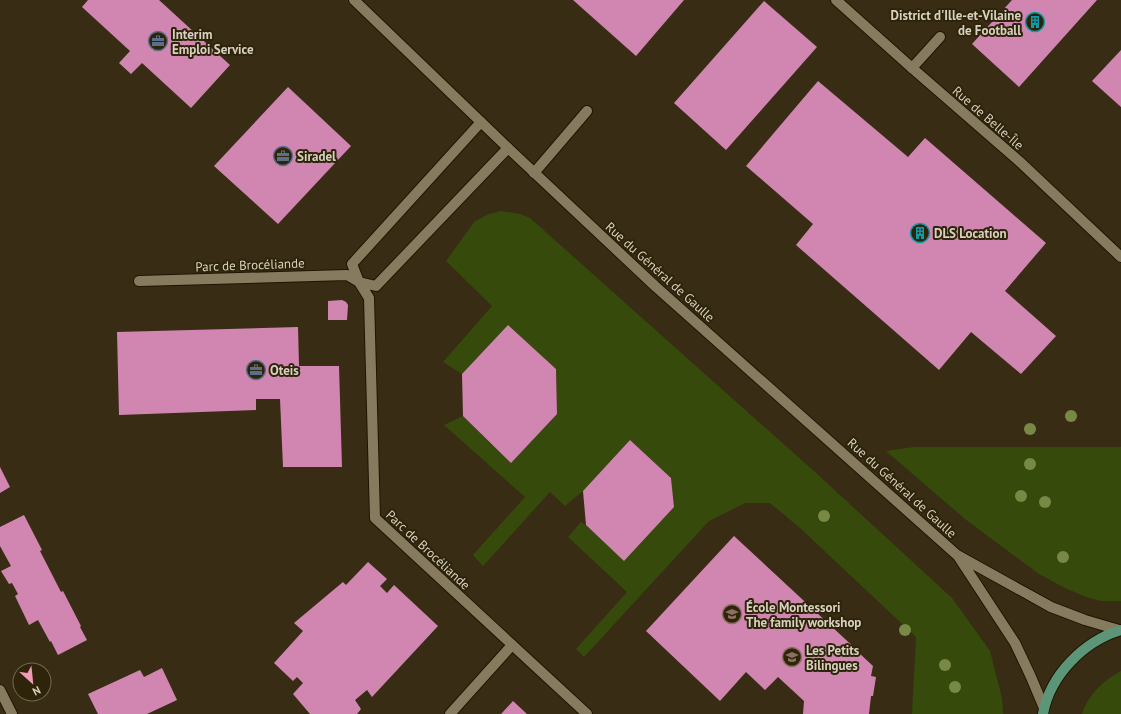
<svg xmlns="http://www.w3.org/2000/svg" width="1121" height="714" font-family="'PT Sans',sans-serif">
<rect width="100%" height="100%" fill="#382d14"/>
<!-- green -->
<path fill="#354a0b" d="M 501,211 L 520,214 L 530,218 L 816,473 L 952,598 L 990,651 L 1002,698 L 1003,714 L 912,714 L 916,637 L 800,528 L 770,503 L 745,503 L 709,521 L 584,657 L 576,649 L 627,592 L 568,537 L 581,522 L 586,525 L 624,560 L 674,507 L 671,478 L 630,440 L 583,491 L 565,506 L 550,492 L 483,566 L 473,555 L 525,497 L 444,425 L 463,416 L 557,414 L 556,369 L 508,325 L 462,374 L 443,362 L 492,306 L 446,261 L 475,221 L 489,214 Z
M 914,447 L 1121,447 L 1121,601 L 1102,601 L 1086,597 L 1065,588 L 1039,574 L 965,519 L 886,451 Z
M 1121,671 L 1121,714 L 1082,714 C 1088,695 1104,680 1121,671 Z"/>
<!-- building -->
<path fill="#d186b2" d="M 88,0 L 159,0 L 230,65 L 191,108 L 142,63 L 131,74 L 119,63 L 130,51 L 82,7 Z
M 573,0 L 684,0 L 636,56 Z
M 1012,0 L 1097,0 L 1019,87 L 972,44 Z
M 764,1 L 817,47 L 726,150 L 674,103 Z
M 1121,50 L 1121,107 L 1092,81 Z
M 818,81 L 908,157 L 925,138 L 1046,243 L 1005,291 L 1056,336 L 1021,374 L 971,332 L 939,370 L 796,245 L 813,224 L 746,166 Z
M 288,87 L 351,146 L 278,224 L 214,166 Z
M 342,300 L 346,302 L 348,305 L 347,320 L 328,320 L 328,301 Z
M 508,325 L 556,369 L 557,414 L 511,463 L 463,416 L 462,374 Z
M 298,327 L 299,366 L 339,366 L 342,467 L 283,467 L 280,399 L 256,399 L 256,410 L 119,415 L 117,332 Z
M 630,440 L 671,478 L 674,507 L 624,561 L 586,525 L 583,491 Z
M 0,467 L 10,487 L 0,493 Z
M 24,515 L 42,550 L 40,551 L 61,592 L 63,591 L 81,626 L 80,627 L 87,640 L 58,655 L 51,641 L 50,642 L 38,620 L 29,625 L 15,596 L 18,594 L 12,583 L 9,584 L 1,571 L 11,566 L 0,546 L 0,527 Z
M 734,536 L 858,651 L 858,652 L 873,666 L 871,676 L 876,677 L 873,696 L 871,696 L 869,714 L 803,714 L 804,701 L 778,677 L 765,690 L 746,672 L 720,701 L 646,631 Z
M 368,562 L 387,579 L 380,586 L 387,593 L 394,585 L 438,626 L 372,697 L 367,690 L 355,700 L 361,709 L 357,714 L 310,714 L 293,694 L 303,683 L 297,677 L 293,681 L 274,663 L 303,631 L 294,623 L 343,582 L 346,585 Z
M 162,668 L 177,700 L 147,714 L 98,714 L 88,694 L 140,670 L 144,677 Z
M 513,701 L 527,714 L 501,714 Z"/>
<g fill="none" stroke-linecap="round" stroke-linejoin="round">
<defs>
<path id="service" d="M 912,68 L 940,37
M 534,173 L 587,111
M 450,714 L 512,645"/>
<path id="minor" d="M 836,0 L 912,68 L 1019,161 L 1121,257
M 481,122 L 352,264 L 359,282 L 376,286 L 508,148
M 139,281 L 347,275 L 359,282 L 369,298 L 375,518 L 587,714
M 0,690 L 12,714"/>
<path id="secondary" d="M 354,0 L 508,148 L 655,286 L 957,555 L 1051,607 L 1085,620 L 1119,630
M 958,556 L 1015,643 L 1031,677 L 1044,708"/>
<path id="primary" d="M 1043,714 C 1050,675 1084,641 1121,630"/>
</defs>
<!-- service casing -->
<use href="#service" stroke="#201500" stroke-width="12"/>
<!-- minor casing -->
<use href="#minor" stroke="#201500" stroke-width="12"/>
<!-- secondary casing -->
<use href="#secondary" stroke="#201500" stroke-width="12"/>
<!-- primary casing -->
<use href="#primary" stroke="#201500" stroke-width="12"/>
<!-- service -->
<use href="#service" stroke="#877b5f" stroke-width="10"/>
<!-- minor -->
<use href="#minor" stroke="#877b5f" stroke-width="10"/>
<!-- secondary -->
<use href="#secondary" stroke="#877b5f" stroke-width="10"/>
<!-- primary -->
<use href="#primary" stroke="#5b9678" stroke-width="10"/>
</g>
<!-- trees -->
<g fill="#788946">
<circle cx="1071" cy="416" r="6"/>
<circle cx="1030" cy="429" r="6"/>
<circle cx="1030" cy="464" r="6"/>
<circle cx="1021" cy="496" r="6"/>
<circle cx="1045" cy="502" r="6"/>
<circle cx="824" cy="516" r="6"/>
<circle cx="1063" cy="557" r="6"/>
<circle cx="905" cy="630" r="6"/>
<circle cx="945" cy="665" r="6"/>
<circle cx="955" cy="687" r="6"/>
</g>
<!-- icons -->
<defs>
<symbol id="building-ring" viewBox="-11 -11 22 22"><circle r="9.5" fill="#2e240a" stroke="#0f9aa8" stroke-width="1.5"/><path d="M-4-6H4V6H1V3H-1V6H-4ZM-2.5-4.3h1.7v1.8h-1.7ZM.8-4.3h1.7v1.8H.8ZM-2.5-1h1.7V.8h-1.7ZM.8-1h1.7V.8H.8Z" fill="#0f9aa8"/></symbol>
<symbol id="office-ring" viewBox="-11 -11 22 22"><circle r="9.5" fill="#2e240a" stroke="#5c6f8a" stroke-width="1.5"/><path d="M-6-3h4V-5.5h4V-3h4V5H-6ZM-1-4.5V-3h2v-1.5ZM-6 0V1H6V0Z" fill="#5c6f8a"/></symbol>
<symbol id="school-ring" viewBox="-11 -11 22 22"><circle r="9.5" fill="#2e240a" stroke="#8d6e63" stroke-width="1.5"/><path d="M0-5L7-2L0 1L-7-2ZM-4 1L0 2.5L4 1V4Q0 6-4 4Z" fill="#8d6e63"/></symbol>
</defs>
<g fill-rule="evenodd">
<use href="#building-ring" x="1024" y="11" width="22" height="22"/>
<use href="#office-ring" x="147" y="30" width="22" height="22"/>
<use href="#office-ring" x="272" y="145" width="22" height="22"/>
<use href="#building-ring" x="909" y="222" width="22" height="22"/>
<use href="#office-ring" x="245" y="359" width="22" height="22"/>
<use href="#school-ring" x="721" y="603" width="22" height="22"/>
<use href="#school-ring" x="781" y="646" width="22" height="22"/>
</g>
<g text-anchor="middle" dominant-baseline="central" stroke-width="4" stroke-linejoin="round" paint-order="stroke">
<!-- poi labels -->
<g font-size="13" font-weight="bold" fill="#d8d1c2" stroke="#2e240a" text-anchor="start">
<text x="1021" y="15" text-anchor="end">District d'Ille-et-Vilaine<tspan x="1021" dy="15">de Football</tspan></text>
<text x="172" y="34">Interim<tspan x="172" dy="15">Emploi Service</tspan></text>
<text x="297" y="156">Siradel</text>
<text x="934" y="233">DLS Location</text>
<text x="270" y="370">Oteis</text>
<text x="746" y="607">École Montessori<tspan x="746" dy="15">The family workshop</tspan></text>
<text x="806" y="650">Les Petits<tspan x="806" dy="15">Bilingues</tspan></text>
</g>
<!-- street labels -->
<g font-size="13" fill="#d8d1c2" stroke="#2e240a">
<text transform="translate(988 118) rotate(41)">Rue de Belle-Île</text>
<text transform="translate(250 265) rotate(-2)">Parc de Brocéliande</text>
<text transform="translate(660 272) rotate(42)">Rue du Général de Gaulle</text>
<text transform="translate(902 488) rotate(42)">Rue du Général de Gaulle</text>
<text transform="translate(428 550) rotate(43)">Parc de Brocéliande</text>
</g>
</g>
<!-- north arrow -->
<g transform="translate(32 682) rotate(153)"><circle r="19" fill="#2e240a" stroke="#726954"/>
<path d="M0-3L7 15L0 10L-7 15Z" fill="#f09ab7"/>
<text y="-6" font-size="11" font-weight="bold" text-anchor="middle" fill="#d8d1c2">N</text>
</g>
</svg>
